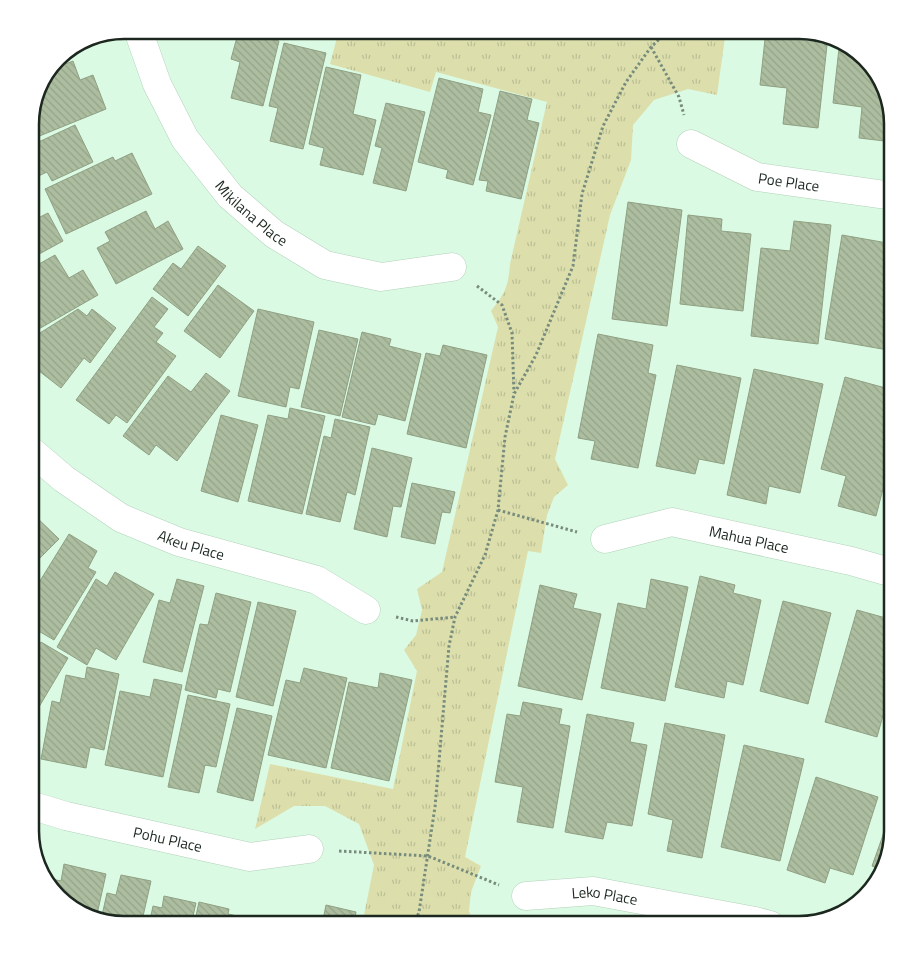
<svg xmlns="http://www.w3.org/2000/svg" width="923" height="955" font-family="'Titillium Web',sans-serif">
<defs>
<pattern id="grass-tufts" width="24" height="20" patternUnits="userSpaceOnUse" patternTransform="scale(1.25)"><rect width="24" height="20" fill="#dcdfac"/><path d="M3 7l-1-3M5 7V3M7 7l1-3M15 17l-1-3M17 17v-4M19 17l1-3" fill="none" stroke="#bcbf94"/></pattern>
<pattern id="building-back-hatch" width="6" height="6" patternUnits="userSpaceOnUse" patternTransform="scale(1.25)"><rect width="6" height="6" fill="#adbea0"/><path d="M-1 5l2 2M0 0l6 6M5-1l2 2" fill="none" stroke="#94a389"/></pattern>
</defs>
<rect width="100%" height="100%" fill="#dbfae3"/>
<!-- grass -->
<path fill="url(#grass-tufts)" d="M 339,30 L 726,30 L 717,95 L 688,89 L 654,100 L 633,125 L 631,160 L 610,215 L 555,459 L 568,485 L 554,497 L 547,515 L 541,553 L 528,551 L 465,857 L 481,866 L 471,892 L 469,911 L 474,925 L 362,925 L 374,865 L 359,824 L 325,806 L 294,806 L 255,829 L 270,764 L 393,789 L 417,671 L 404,650 L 416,635 L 422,610 L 417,589 L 442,572 L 498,327 L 491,311 C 505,293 508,288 510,264 L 547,102 L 436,72 L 430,92 L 330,64 Z"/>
<!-- building -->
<path fill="url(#building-back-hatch)" stroke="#8fa083" d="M 239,30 L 268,30 L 272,31 L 271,39 L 279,41 L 263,106 L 231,98 L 240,62 L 231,59 Z
M 766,30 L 806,30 L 828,36 L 818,128 L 783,124 L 787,88 L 760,85 Z
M 840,39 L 870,62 L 893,123 L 893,142 L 859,138 L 862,107 L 833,103 Z
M 284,43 L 326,53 L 303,149 L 270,141 L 278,108 L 269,106 Z
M 73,61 L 80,80 L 93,75 L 106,109 L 37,137 L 30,121 L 30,117 L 40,82 L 48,71 Z
M 326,67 L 361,75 L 353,114 L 376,120 L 363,175 L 320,165 L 324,148 L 309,144 Z
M 439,78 L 483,89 L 478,112 L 491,115 L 473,185 L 446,178 L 448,170 L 418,162 Z
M 500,91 L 532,99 L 527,120 L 539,123 L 521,199 L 486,191 L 488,181 L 479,180 Z
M 386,103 L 425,112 L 406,191 L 373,183 L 382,148 L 375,146 Z
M 75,125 L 93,162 L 52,181 L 47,172 L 30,180 L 30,146 Z
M 132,153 L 152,194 L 66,234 L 45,189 L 113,157 L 115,161 Z
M 628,202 L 682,210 L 667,326 L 612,319 Z
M 146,211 L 155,229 L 168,221 L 183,249 L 116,284 L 97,248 L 110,241 L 105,232 Z
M 48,213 L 63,241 L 30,259 L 30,222 Z
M 688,215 L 722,219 L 721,231 L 751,234 L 743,311 L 680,304 Z
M 794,221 L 831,225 L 818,344 L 751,336 L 761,248 L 790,251 Z
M 842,235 L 893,244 L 893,321 L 888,350 L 825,339 Z
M 198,246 L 226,266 L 188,316 L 153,289 L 173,263 L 181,269 Z
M 55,255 L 69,278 L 83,270 L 98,295 L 30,334 L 30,269 Z
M 218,285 L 254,311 L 220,358 L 184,331 Z
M 152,297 L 168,309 L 154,327 L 163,333 L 156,342 L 176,356 L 127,423 L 116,415 L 109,424 L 76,400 Z
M 78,309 L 87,316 L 92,309 L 116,328 L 90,363 L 84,358 L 61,388 L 30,364 L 30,341 L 32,338 Z
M 258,309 L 314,322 L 299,389 L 290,387 L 286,407 L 238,396 Z
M 319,330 L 358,339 L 340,416 L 301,407 Z
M 362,332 L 391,339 L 389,346 L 421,354 L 405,421 L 378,414 L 375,425 L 342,417 Z
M 598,334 L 653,345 L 648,373 L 656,375 L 638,468 L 591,459 L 595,441 L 578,438 Z
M 443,345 L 487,355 L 466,448 L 407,434 L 426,353 L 440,356 Z
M 677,365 L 741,378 L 724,464 L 699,459 L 695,474 L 656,466 Z
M 754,369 L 823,384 L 800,493 L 769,486 L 766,504 L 727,495 Z
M 206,373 L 230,391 L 177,461 L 156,445 L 149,455 L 123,436 L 168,376 L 191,392 Z
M 845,377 L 893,390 L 893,450 L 876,516 L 838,506 L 846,476 L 821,469 Z
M 290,408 L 325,416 L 302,514 L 248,501 L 268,415 L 288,419 Z
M 221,415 L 258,425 L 238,502 L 201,491 Z
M 335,419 L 370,427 L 355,495 L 347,492 L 340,522 L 306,514 L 324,436 L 331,438 Z
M 372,448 L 412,458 L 401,507 L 393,506 L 387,537 L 354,529 Z
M 412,483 L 455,492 L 450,513 L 442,512 L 435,544 L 401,537 Z
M 893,496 L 893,517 L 887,515 Z
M 32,513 L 59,539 L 30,568 L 30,515 Z
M 69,534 L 97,551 L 88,568 L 96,572 L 54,640 L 30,626 L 30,597 Z
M 115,572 L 154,594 L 116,660 L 96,648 L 87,665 L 57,647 L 96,579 L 107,586 Z
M 700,576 L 735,585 L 733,593 L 761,600 L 743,685 L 727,681 L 724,698 L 675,687 Z
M 177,579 L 204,586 L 182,672 L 143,662 L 159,600 L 170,603 Z
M 651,579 L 688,587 L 665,701 L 601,688 L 618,603 L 646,609 Z
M 540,585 L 577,594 L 573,608 L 601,614 L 582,700 L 518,686 Z
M 216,593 L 251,602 L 230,692 L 218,689 L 216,698 L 185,690 L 200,624 L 208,625 Z
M 783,601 L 831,613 L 808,704 L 760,691 Z
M 258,602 L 296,611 L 273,706 L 236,697 Z
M 857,610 L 893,620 L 893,680 L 877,737 L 825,722 Z
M 41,642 L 68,658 L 30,722 L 30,658 L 31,659 Z
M 87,667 L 119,674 L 104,750 L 90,747 L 86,768 L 41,759 L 52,701 L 60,703 L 66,675 L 85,679 Z
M 304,668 L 347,678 L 326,768 L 268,755 L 286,680 L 300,683 Z
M 380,673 L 412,680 L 389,781 L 331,768 L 349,682 L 378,688 Z
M 154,679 L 182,685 L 163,777 L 105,765 L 120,691 L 150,697 Z
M 188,695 L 230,704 L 216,767 L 205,765 L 199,793 L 168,787 Z
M 523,702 L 562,709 L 559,724 L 570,726 L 553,828 L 517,822 L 523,787 L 495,782 L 507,714 L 520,716 Z
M 237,708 L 272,716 L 253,801 L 217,792 Z
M 587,714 L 634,723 L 630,742 L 647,745 L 632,826 L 607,822 L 603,839 L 565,832 Z
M 665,723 L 725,735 L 702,858 L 667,851 L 673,820 L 648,814 Z
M 744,745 L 804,759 L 780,861 L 721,847 Z
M 816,777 L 878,797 L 853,875 L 830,868 L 825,883 L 787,870 Z
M 893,807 L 893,832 L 884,871 L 872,866 Z
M 64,864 L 106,874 L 96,919 L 82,916 L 53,893 L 47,878 L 61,881 Z
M 121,875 L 151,881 L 141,925 L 123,925 L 101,920 L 107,893 L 116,895 Z
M 164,896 L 196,903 L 191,925 L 149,925 L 153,906 L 162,908 Z
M 199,902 L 229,909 L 228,914 L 256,920 L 255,925 L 194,925 Z
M 326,905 L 356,912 L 353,925 L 322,925 Z"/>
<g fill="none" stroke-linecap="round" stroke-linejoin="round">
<defs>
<g id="minor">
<path id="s1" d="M 138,30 L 157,84 L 185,139 L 230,196 L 274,234 L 325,265 L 381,277 L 452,267"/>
<path id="s2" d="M 691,144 L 757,177 L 893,196"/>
<path id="s3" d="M 30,450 L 64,479 L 121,518 L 179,542 L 317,580 L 366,610"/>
<path id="s4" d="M 605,539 L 672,522 L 851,561 L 893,573"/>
<path id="s5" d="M 30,805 L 66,816 L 250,857 L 309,849"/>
<path id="s6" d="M 526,896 L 593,891 L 755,921 L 770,925"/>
</g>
</defs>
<!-- minor casing -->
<use href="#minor" stroke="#b3d2bb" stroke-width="29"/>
<!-- path -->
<path stroke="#778c7c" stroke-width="3" stroke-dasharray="2.5 2.5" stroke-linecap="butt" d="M 651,47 L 679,97 L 684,115
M 477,286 L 502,305 L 512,333 L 514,393
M 498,510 L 577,532
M 396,617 L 413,621 L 455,617
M 339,851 L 428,856 L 499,885
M 414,925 L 419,912 L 435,807 L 449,646 L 455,617 L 485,555 L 498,510 L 505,437 L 514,394 L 536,355 L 573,266 L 582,194 L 603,126 L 626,82 L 651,47 L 669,30"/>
<!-- minor -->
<use href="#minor" stroke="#fff" stroke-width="28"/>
</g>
<g text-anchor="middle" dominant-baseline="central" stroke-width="4" stroke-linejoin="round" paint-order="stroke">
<!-- street labels -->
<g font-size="15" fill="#1c281f" stroke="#fff">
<text stroke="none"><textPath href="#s2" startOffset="106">Poe Place</textPath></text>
<text stroke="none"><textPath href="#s1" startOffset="219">Mikilana Place</textPath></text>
<text stroke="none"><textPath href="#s4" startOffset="148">Mahua Place</textPath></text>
<text stroke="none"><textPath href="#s3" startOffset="189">Akeu Place</textPath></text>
<text stroke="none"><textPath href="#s5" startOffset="142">Pohu Place</textPath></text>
<text stroke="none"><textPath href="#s6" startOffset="79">Leko Place</textPath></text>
</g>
</g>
<!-- crop -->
<path d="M0 0H923V955H0ZM124 39H799A85 85 0 0 1 884 124V831A85 85 0 0 1 799 916H124A85 85 0 0 1 39 831V124A85 85 0 0 1 124 39Z" fill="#fff" fill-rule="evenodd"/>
<path fill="none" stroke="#1c281f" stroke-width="2.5" d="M124 39H799A85 85 0 0 1 884 124V831A85 85 0 0 1 799 916H124A85 85 0 0 1 39 831V124A85 85 0 0 1 124 39Z"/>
</svg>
